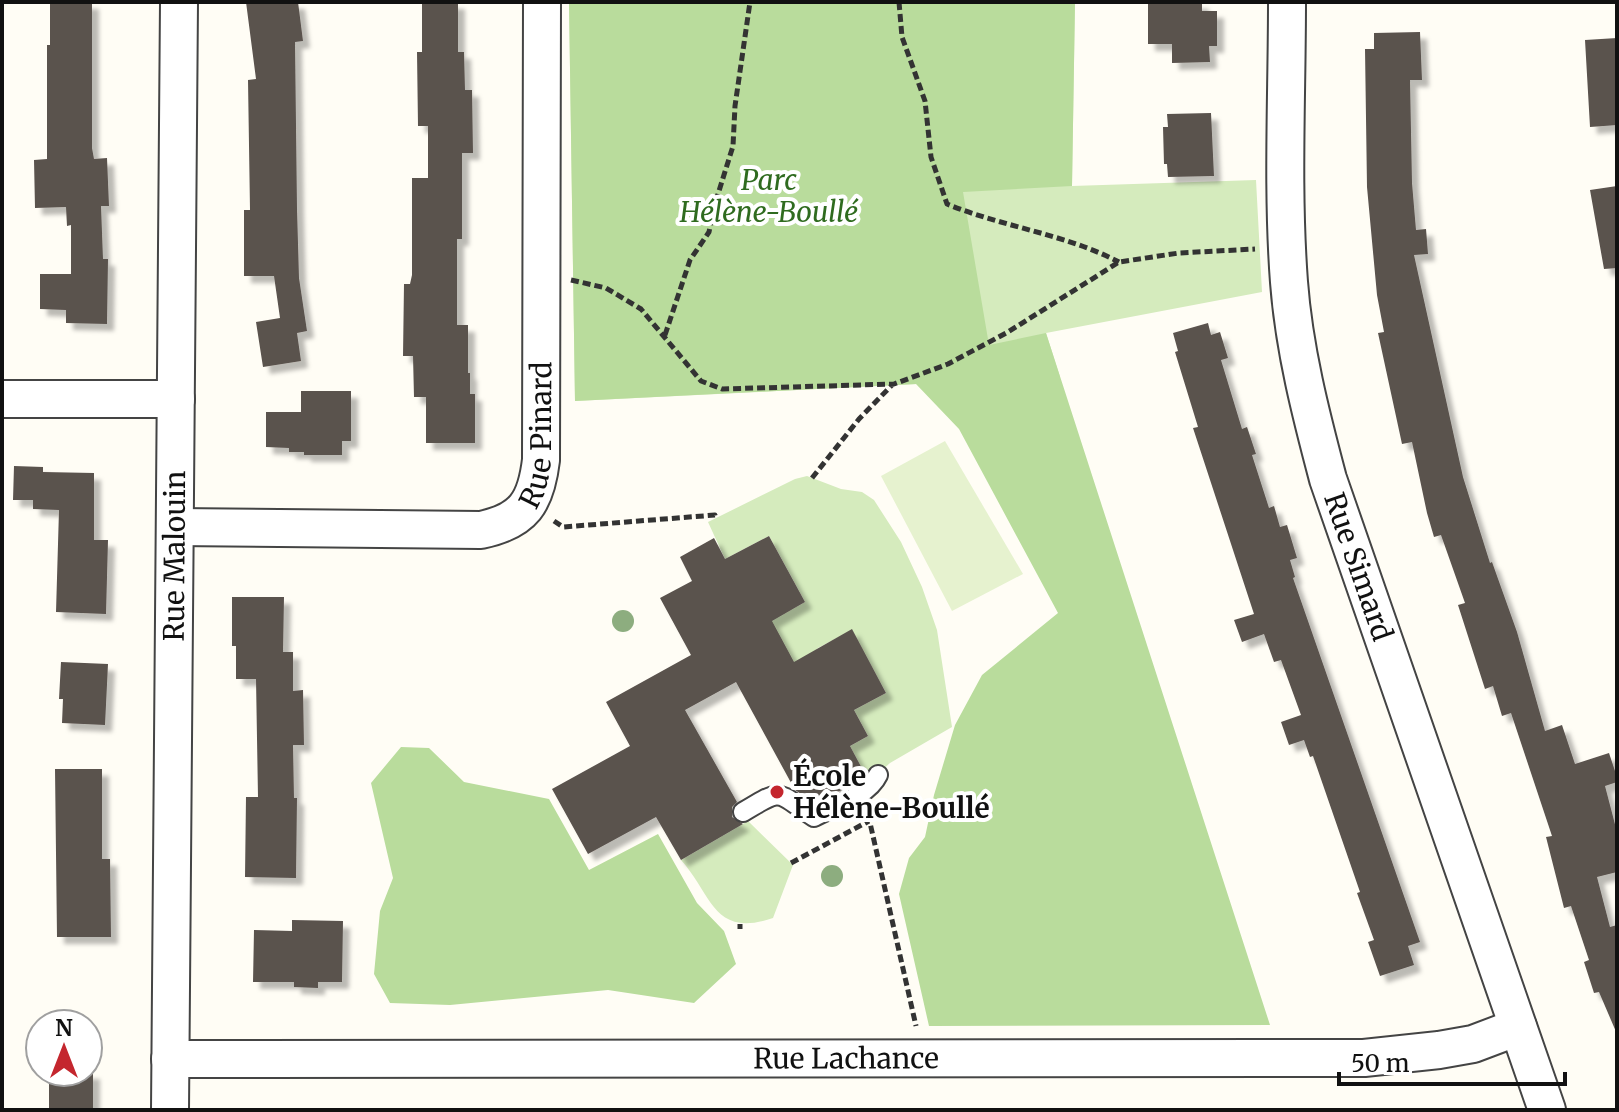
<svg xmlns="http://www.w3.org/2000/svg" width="1619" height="1112" font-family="Merriweather,serif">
<defs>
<filter id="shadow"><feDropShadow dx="7" dy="7" stdDeviation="2" flood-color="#0004"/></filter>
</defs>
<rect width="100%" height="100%" fill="#fffdf5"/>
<!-- green -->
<path fill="#d5ebbd" d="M 569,2 L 1075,2 L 1072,186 L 1256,180 L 1262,292 L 1046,333 L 1060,377 L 575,401 Z
M 807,476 L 841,489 L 862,492 L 874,500 L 901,542 L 922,587 L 937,630 L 952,727 L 890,763 L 869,782 L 850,746 L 868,736 L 854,710 L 886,693 L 852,630 L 818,648 L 793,675 L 771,621 L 805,602 L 769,536 L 725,559 L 708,522 L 795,479 Z
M 748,821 L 793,865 L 773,918 C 713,938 713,896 681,860 Z"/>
<!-- forest -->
<path fill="#b9dc9c" d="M 569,2 L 1075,2 L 1072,186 L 963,192 L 989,345 L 1046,333 L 1270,1025 L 929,1026 L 899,894 L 909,858 L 925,837 L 934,795 L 955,725 L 982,675 L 1058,613 L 959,429 L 916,384 L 575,401 Z
M 401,747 L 429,748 L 464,782 L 549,799 L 589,870 L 658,834 L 697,903 L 724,931 L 736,964 L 694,1003 L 608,990 L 450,1005 L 390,1003 L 374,974 L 380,911 L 393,878 L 371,783 Z"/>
<!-- pitch -->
<path fill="#e6f2cf" d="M 945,441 L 1023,574 L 952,611 L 881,476 Z"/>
<!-- building -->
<path fill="#5a524d" filter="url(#shadow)" d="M 50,2 L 92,2 L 92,148 L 94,159 L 107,158 L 109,206 L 101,206 L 103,259 L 108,259 L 107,324 L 66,323 L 66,310 L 40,309 L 40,274 L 71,274 L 71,225 L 67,226 L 66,207 L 35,208 L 34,160 L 47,159 L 47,45 L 50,45 Z
M 246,2 L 298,2 L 303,41 L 295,42 L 297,209 L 299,278 L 307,331 L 297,333 L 301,361 L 263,367 L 256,322 L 280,318 L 274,276 L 244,276 L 244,210 L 250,210 L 248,80 L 256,79 Z
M 422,2 L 458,2 L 458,52 L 464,52 L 465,90 L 472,90 L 473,153 L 462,153 L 462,239 L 457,239 L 457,325 L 468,325 L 468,373 L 470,373 L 470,394 L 475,394 L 475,443 L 426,443 L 426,397 L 414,397 L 413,356 L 403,356 L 404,284 L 410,284 L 412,275 L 412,178 L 428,178 L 428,126 L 418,126 L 417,52 L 422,52 Z
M 1148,2 L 1202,2 L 1202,11 L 1217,11 L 1217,46 L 1209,46 L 1210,62 L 1172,63 L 1172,44 L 1148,44 Z
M 1420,32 L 1422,80 L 1410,80 L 1412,183 L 1416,230 L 1426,229 L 1428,254 L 1414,255 L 1463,477 L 1490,563 L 1492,562 L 1517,632 L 1545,731 L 1562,725 L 1575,764 L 1609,753 L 1617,777 L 1617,782 L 1605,786 L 1617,832 L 1617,872 L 1597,877 L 1610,927 L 1617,925 L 1617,1034 L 1599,992 L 1594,993 L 1584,962 L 1589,960 L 1571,906 L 1564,908 L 1546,837 L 1552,836 L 1511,713 L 1502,716 L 1493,686 L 1485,689 L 1458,605 L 1465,603 L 1441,535 L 1434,537 L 1427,513 L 1412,442 L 1402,444 L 1378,333 L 1384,332 L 1377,295 L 1367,187 L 1365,49 L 1374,49 L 1374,33 Z
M 1617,38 L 1617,125 L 1590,127 L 1585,40 Z
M 1211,113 L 1214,176 L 1168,177 L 1167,164 L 1164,164 L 1163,127 L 1168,127 L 1167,114 Z
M 1617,186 L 1617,268 L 1604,269 L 1590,190 Z
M 1208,323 L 1211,335 L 1220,332 L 1228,358 L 1221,360 L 1242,429 L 1247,427 L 1256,454 L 1252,455 L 1269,508 L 1274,506 L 1280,527 L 1287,525 L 1297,558 L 1290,560 L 1295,577 L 1293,578 L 1420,942 L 1408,946 L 1414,965 L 1380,976 L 1368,942 L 1374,940 L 1357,893 L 1360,892 L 1313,756 L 1310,757 L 1304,740 L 1289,745 L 1281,722 L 1301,715 L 1281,660 L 1274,662 L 1264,634 L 1242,642 L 1234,620 L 1254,614 L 1193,428 L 1198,427 L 1175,352 L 1178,351 L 1173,333 Z
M 301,391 L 351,391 L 351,441 L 342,441 L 342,455 L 304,455 L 304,452 L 289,452 L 289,448 L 266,447 L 266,412 L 301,412 Z
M 14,466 L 43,467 L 43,472 L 94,473 L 94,540 L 108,540 L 106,614 L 56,612 L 59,510 L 33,509 L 33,500 L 13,500 Z
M 769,536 L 805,602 L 772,621 L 794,662 L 852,629 L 886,693 L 854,710 L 868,736 L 850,746 L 865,774 L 852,785 L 815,803 L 795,790 L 736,682 L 685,710 L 737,802 L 732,807 L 732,817 L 743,824 L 681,860 L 656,817 L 588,854 L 552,789 L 630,746 L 606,702 L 691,655 L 660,598 L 692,581 L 680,557 L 714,538 L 725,559 Z
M 232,597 L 284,597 L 283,652 L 293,652 L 293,691 L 303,690 L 304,745 L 293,745 L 294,798 L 297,798 L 296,878 L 245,877 L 246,797 L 258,797 L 256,679 L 236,679 L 236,646 L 232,646 Z
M 61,662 L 108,664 L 105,725 L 62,723 L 63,699 L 59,699 Z
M 55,769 L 102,769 L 102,859 L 110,859 L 111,937 L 57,937 Z
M 292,920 L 343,921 L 342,982 L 318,982 L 318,988 L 294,987 L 294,982 L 253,982 L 254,930 L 292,931 Z
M 49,1072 L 93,1072 L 93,1110 L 49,1110 Z"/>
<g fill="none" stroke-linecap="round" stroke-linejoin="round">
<defs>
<path id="lane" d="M 743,812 C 784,787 776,792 814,817 C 835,806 868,796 878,775"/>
<g id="street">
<path id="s1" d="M 1287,2 C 1287,95 1282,189 1289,282 C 1294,349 1311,415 1328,479 L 1547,1110"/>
<path d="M 2,399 L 176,399"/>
<path id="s2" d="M 175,527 L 481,530 C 524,521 536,502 541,460 L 542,2"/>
<path id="s3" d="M 170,1059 L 1364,1058 L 1439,1050 L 1473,1044 L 1518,1027"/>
<path id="s4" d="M 170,1110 L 179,2"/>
</g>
</defs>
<!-- lane casing -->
<use href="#lane" stroke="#444" stroke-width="22"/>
<!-- street casing -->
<use href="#street" stroke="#444" stroke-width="40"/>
<!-- path -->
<path stroke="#333" stroke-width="5" stroke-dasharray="8 4" stroke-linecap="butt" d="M 899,2 L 902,37 L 925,101 L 931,157 L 947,204 C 1003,227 1065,234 1119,262
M 571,280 L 606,288 L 641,309 L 701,381 L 722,389 L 894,384 L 948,364 L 1008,332 L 1119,262 L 1179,253 L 1255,249
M 665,335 L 690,260 L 709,232 L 714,207 L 733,146 L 735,106 L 750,2
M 812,478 L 859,419 L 892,385
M 554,521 L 563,527 L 715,515 L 716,519
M 868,814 L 916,1026
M 791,863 L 869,821
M 740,924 L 740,929"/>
<!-- lane -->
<use href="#lane" stroke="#fff" stroke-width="18"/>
<!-- street -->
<use href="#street" stroke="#fff" stroke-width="36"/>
</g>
<!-- trees -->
<g fill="#8dad7f">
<circle cx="623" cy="621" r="11"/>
<circle cx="832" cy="876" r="11"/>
</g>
<!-- markers -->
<circle fill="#c4262e" stroke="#fff" stroke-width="3" cx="777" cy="792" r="8"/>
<g text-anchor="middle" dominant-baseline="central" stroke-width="8" stroke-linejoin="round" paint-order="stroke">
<!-- park labels -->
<g font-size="28" font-style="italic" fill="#2f6b1f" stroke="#fff">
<text x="769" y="180">Parc<tspan x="769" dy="32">Hélène-Boullé</tspan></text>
</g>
<!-- street labels -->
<g font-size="28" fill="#111" stroke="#fff">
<text stroke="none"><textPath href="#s2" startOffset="432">Rue Pinard</textPath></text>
<text stroke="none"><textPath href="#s4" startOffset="554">Rue Malouin</textPath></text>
<text stroke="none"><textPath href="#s1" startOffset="574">Rue Simard</textPath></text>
<text stroke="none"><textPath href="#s3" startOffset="676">Rue Lachance</textPath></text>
</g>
<!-- poi labels -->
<g font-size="28" font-weight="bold" fill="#111" stroke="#fff" text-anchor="start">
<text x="793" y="776">École<tspan x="793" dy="32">Hélène-Boullé</tspan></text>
</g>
</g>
<!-- border -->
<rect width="1619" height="1112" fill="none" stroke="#111111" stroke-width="8"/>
<!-- north arrow -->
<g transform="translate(64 1048)"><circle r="38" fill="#ffffff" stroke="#a0a0a0" stroke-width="2"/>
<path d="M0-6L14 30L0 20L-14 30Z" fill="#c4262e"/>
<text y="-12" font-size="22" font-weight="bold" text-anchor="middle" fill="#111111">N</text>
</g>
<!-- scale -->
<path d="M1339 1072v12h226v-12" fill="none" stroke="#111111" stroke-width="4"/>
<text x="1351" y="1072" font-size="24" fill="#111111" stroke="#ffffff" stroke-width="6" paint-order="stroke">50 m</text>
</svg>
